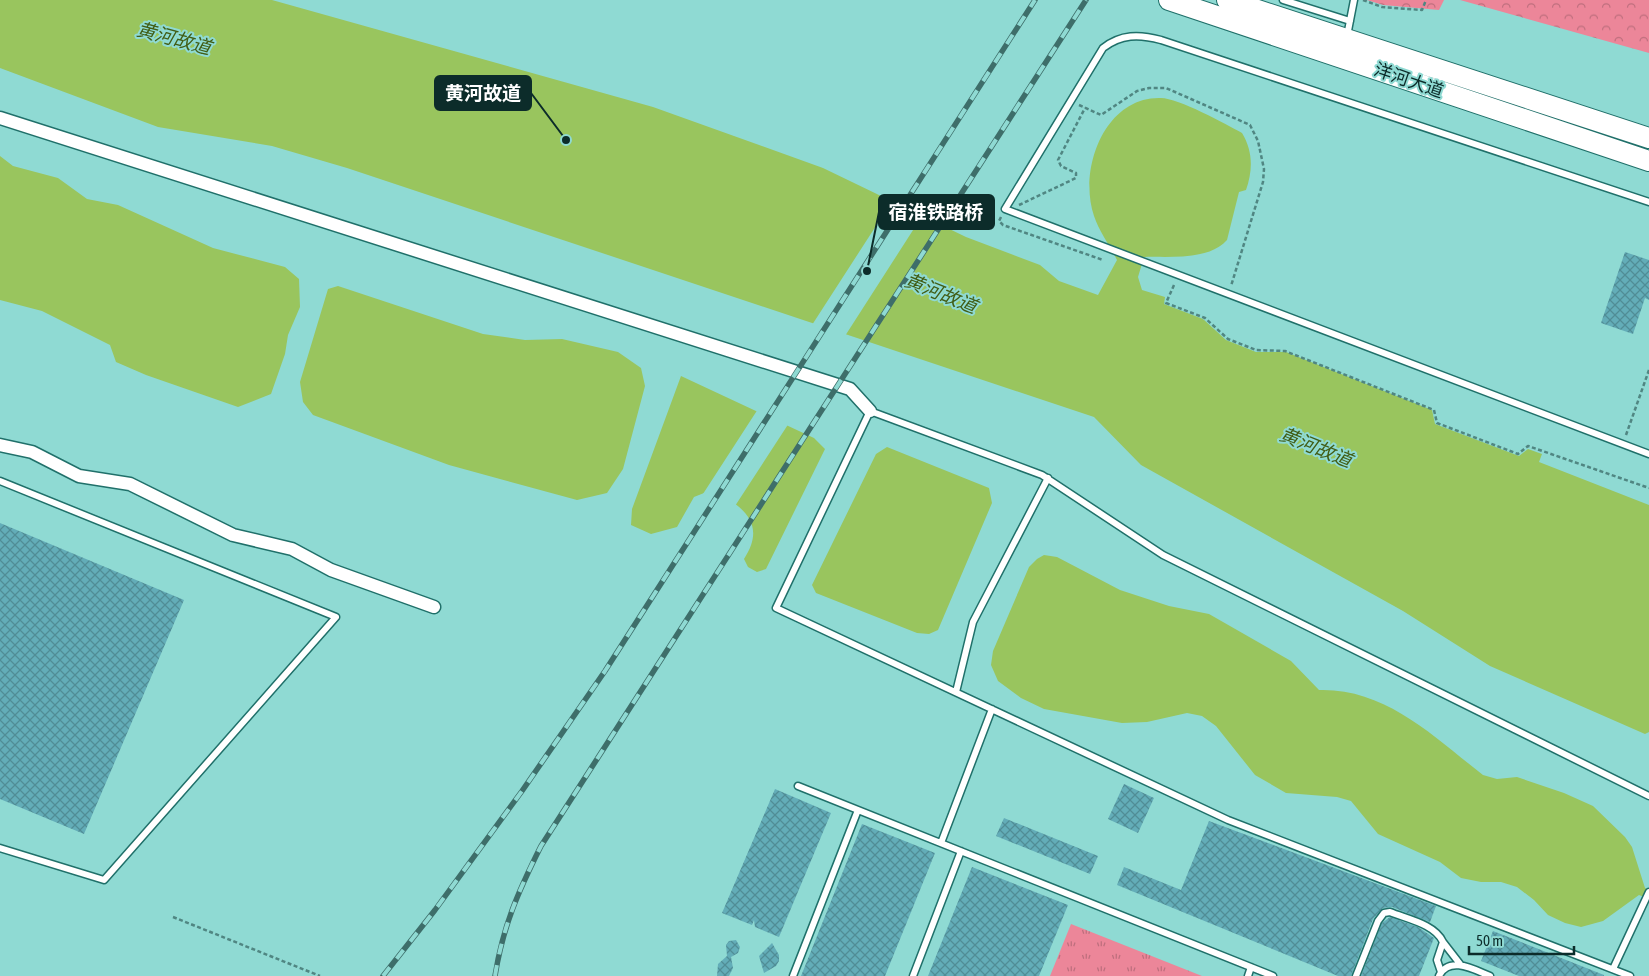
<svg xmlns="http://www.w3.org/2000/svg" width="1649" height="976" font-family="'Asap Condensed','Noto Sans SC',sans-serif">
<defs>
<pattern id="grass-tufts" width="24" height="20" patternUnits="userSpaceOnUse" patternTransform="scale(1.25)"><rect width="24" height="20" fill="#ec8699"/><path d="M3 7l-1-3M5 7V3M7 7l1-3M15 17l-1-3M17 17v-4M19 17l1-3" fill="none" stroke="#be6e7d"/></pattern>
<pattern id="forest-crowns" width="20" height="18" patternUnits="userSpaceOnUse" patternTransform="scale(1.25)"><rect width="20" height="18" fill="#ec8699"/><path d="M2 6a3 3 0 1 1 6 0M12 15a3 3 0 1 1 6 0" fill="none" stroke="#be6e7d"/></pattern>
<pattern id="building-cross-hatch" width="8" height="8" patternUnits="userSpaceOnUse" patternTransform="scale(1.25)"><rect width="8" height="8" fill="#63adb8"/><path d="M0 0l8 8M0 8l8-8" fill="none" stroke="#508d96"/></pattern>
</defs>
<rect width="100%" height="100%" fill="#8fdad3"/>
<!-- grass -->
<path fill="url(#grass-tufts)" d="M 1071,924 L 1202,976 L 1050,976 Z"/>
<!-- forest -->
<path fill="url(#forest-crowns)" d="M 1367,0 L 1444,0 L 1439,10 L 1383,5 Z
M 1460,0 L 1649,0 L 1649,53 Z"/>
<!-- water -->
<path fill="#99c55e" d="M 0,0 L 272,0 L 653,107 L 823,168 L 966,237 L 1040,265 L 1059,281 L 1098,295 L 1117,260 C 1110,246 1099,231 1094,216 C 1078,169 1105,96 1161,98 C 1178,98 1226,124 1242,133 C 1253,151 1253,170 1246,190 L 1239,192 L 1227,240 C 1208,261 1169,256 1144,257 L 1138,277 L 1142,290 L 1165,297 L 1164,304 L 1203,319 L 1226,340 L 1256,352 L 1286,352 L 1432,410 L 1435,424 L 1519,456 L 1528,449 L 1542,454 L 1539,462 L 1649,505 L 1649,732 L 1645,734 L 1490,666 L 1403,611 L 1141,465 L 1094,417 L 347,168 L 272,146 L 158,127 L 0,68 Z
M 0,156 L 13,166 L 58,178 L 87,199 L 118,205 L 213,248 L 285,267 L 299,279 L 300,307 L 288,335 L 285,354 L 271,394 L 238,407 L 146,375 L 116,362 L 110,345 L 42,311 L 0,300 Z
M 338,286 L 483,334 L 525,340 L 562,339 L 618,352 L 641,368 L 645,386 L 623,469 L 607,493 L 577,500 L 449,465 L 313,415 L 303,402 L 300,382 L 328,289 Z
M 681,376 L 814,438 L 825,449 L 766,569 L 757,572 L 748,567 L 744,559 C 767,523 743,508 714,489 L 694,497 L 677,527 L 651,534 L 631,525 L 632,509 Z
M 887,447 L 989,488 L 992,503 L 938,630 L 929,634 L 917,633 L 816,593 L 812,585 L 876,454 Z
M 1044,555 L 1057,557 L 1120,590 L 1169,606 L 1209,614 L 1291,661 L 1319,690 C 1386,688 1434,737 1483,775 L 1497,779 L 1517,777 L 1564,793 L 1593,806 L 1625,837 L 1632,847 L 1645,888 L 1649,890 L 1649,899 L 1639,895 L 1603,921 L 1581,927 L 1565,923 L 1548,915 L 1534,900 L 1517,887 L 1501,882 L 1481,882 L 1461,878 L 1440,862 L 1378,834 L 1351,801 L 1337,797 L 1286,793 L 1255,775 L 1216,726 L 1202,716 L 1187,713 L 1147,722 L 1122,723 L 1044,709 L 1021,698 L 998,681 L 991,665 L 993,651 L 1029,567 L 1037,559 Z"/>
<!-- pier -->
<path fill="#8fdad3" d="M 894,198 L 924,213 L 845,336 L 812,325 Z
M 758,409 L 789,423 L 735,506 L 714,491 L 701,497 Z"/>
<!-- building -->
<path fill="url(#building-cross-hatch)" d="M 1625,252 L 1649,260 L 1649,300 L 1645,298 L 1633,334 L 1601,323 Z
M 0,523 L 184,600 L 84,834 L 0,799 Z
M 1124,784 L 1154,798 L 1138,833 L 1108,819 Z
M 775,789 L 831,813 L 779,937 L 755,927 L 754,920 L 752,925 L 722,913 Z
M 1004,818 L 1098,856 L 1090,874 L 996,836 Z
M 1209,821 L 1436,906 L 1430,922 L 1392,907 L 1383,908 L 1373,919 L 1351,976 L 1338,976 L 1117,885 L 1124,867 L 1181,890 Z
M 862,824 L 935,853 L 885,976 L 801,976 Z
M 972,867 L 1068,905 L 1039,976 L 928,976 Z
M 1390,917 L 1418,927 L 1434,938 L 1419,976 L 1361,976 L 1382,923 Z
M 1493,931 L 1604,975 L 1604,976 L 1519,976 L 1481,961 Z
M 736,940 L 740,947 L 738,953 L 731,957 L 733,968 L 729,976 L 717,976 L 718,964 L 727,956 L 726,945 L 729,941 Z
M 772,943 L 779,955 L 779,961 L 776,966 L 764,973 L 759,956 Z"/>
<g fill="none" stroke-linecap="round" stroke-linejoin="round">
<defs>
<path id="service" d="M 1283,0 L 1350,21
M 1347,36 L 1354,0
M 1649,202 L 1161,40 C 1139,34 1121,34 1103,48 L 1005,209 L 1649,454
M 0,481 L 336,617 L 104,880 L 0,848
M 956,692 L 973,622 L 1048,478
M 798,786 L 1273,976
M 941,843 L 992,709
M 1613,969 L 1649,892
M 1441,972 L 1437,960 L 1443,942 L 1460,964
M 793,976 L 858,810
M 913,976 L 961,851
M 1248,976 L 1251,967
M 1356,976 L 1378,921 L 1384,913 L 1390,912 C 1407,919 1435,924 1443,942
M 1439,976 C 1449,955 1475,970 1490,976
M 1630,976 L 1228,820 L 776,608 L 870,411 L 1042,475 L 1163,555 L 1649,796"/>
<path id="minor" d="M 0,118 L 850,389 L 870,411
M 0,445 L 32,452 L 79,476 L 130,484 L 233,535 L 292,549 L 331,570 L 434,607"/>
<path id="primary" d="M 1169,0 L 1649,161
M 1227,0 L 1649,138"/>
</defs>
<!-- service casing -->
<use href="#service" stroke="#20706a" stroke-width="9"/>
<!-- minor casing -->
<use href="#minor" stroke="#20706a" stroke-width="15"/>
<!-- primary casing -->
<use href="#primary" stroke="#20706a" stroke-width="22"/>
<!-- path -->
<path stroke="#508682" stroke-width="2.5" stroke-dasharray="4 2.5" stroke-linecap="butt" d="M 1363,0 L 1382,7 L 1422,10 L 1426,0
M 1079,105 L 1101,115 L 1137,91 L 1149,88 L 1166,88 L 1250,125 L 1258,141 L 1264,169 L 1263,182 L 1231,286
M 1019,205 L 1076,178 L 1076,173 L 1061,166 L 1058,160 L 1085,108
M 1001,217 L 999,221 L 1003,225 L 1103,260
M 1174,285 L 1166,303 L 1205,318 L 1228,339 L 1256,350 L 1285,351 L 1434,410 L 1437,423 L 1518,454 L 1528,446 L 1649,488
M 1626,435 L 1649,370
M 173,917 L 320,976"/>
<!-- service -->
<use href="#service" stroke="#fff" stroke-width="6"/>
<!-- minor -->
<use href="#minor" stroke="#fff" stroke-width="12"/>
<!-- primary -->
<use href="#primary" stroke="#fff" stroke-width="20"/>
<defs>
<path id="rail" d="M 383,976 L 435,910 L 522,791 L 605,671 L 1035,0
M 495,976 C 503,926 518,892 541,846 L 1086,0"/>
</defs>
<!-- rail casing -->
<use href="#rail" stroke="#3e6e6a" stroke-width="5.5"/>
<!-- rail -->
<use href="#rail" stroke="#8fdad3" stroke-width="4" stroke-dasharray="11" stroke-linecap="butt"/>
</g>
<g text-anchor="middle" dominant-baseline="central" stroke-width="4" stroke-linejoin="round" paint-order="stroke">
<!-- street labels -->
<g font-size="18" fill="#0c2c2a" stroke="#8fdad3">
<text transform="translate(1409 80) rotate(19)">洋河大道</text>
</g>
<!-- water labels -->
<g font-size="19" font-style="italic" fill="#415d15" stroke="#8fdad3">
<text transform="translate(174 38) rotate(15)">黄河故道</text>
<text transform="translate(941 293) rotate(22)">黄河故道</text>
<text transform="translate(1316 447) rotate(22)">黄河故道</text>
</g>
</g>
<!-- callouts -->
<path fill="none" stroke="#0c2c2a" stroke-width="2" d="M566 140L531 93M867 271L879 212"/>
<g fill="#0c2c2a" stroke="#8fdad3" stroke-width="2">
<circle cx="566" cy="140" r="5"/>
<circle cx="867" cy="271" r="5"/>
</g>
<g fill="#0c2c2a" stroke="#0c2c2a" stroke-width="2">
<rect x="435" y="76" width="96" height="34" rx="5"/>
<rect x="879" y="195" width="115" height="34" rx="5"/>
</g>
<g font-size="19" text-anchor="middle" font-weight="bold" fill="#fff">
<text x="483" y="100">黄河故道</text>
<text x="936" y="219">宿淮铁路桥</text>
</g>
<!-- scale -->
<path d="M1469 946v8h105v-8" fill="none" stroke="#0c2c2a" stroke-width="2.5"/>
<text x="1476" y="946" font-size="15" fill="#0c2c2a" stroke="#8fdad3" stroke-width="4" paint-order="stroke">50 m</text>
</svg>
